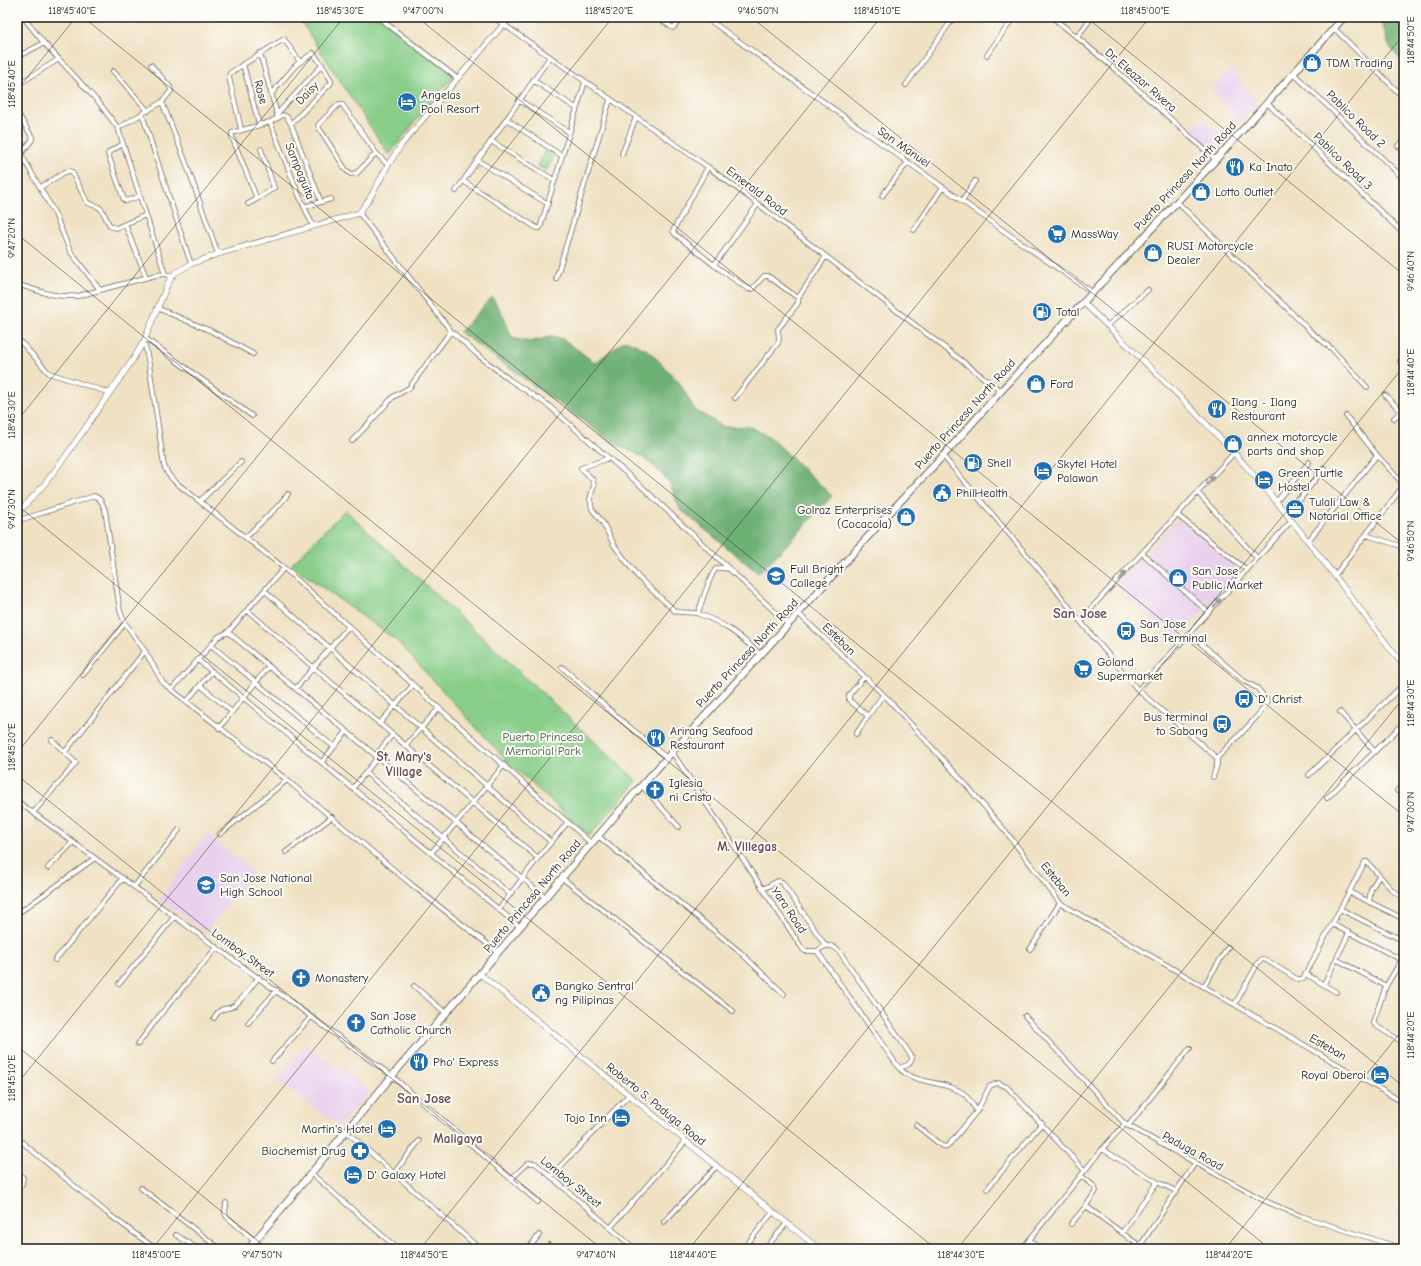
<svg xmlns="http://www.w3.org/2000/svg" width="1421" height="1266" font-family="'Comic Neue',sans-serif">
<rect width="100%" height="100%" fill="#fdfcf7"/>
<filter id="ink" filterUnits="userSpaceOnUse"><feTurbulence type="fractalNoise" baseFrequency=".025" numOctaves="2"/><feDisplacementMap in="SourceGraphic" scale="8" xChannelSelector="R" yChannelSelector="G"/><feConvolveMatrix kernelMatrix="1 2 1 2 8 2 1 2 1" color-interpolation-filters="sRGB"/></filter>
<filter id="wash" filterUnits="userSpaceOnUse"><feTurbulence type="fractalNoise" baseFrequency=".012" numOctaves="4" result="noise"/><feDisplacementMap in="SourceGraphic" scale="16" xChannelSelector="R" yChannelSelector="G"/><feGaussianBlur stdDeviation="0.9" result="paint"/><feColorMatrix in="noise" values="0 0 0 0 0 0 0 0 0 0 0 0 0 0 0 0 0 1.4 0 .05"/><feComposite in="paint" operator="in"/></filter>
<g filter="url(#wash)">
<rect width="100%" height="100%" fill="#efe1c2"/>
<!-- built -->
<path fill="#e9d1ed" d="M 1231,68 L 1258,103 L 1239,124 L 1212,89 Z
M 1198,120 L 1205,121 L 1226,140 L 1215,152 L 1190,131 Z
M 1178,519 L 1241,570 L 1177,640 L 1116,586 Z
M 769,561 L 791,580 L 782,591 L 760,572 Z
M 207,834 L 254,872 L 205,932 L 159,899 Z
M 305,1044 L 370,1091 L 339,1126 L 276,1080 Z"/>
<!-- green -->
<path fill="#88ce89" stroke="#527552" d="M 298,17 L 382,17 L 454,75 L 421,114 L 389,155 Z
M 547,148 L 556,154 L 546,171 L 537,165 Z
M 345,510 L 637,781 L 589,836 L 507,761 L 397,641 L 291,565 Z"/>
<!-- forest -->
<path fill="#6eb175" stroke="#456648" d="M 1377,17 L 1404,17 L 1404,64 L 1389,46 L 1383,26 Z
M 492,297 L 504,317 L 512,338 L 530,342 L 553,336 L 563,339 L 595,363 L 625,340 L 648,350 L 679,382 L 695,410 L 724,427 L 748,426 L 770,437 L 832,496 L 790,542 L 758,573 L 680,509 L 670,484 L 660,472 L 641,456 L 616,445 L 460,332 Z"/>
</g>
<g filter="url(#ink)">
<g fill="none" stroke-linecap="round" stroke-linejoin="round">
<defs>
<path id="minor" d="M 23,17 L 44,43 L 59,59
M 378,17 L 457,78
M 493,17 L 708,167 L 758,204 L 1001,391
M 657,17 L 673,28 L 683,17
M 705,17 L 1011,236 L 1092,292
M 1052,17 C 1109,62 1162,111 1216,160
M 1334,28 L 1404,98
M 1077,37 L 1092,17
M 260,53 L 278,118
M 987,55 L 1014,17
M 17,57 L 44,43
M 243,64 L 259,125
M 113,71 L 148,111
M 1293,73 L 1404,179
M 533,80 L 576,108
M 17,85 L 59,59 L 100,104 L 118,128 L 165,274
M 906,85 L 954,17
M 272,93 L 296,65 L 313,53 L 322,65 L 331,80 L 331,83 L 291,124 L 321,202
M 519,100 L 569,132
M 162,102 L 185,160 L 218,254
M 1267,103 L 1404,234
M 17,112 L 32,137 L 32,140 L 21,154
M 142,114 L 191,264
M 277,114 L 322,65
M 506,119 L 562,156
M 270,122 L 298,193 L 313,226
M 118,128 L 162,102 L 171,91 L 170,87 L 151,65
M 241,129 L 229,77 L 230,73 L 284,39 L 300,62
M 491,141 L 554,180
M 123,144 L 109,152 L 108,154 L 124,200 L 126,201 L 140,196
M 1398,146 L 1404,141
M 17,153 L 21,154 L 55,214 L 70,251 L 100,290
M 376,153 L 357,173 L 351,174 L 346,170 L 319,128 L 318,125 L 339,104 L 342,104 L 376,153 L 388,165
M 622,154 L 636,117
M 477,160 L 548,204
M 708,167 L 673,231 L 675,234 L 714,265 L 748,289 L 752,289 L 764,276 L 768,276 L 798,298 L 826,256
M 463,181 L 537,228 L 540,228 L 585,82
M 41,187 L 65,172 L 70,171 L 72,172 L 87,202 C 91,206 96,204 100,208 C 104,212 107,221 110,226 L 116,228 L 125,224
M 456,191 L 550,57
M 882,196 L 908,162
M 257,199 L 274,188 L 261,149
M 962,201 L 975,181
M 1177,202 L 1289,310 L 1311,332 L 1332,349 L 1367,387
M 248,204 L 257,199 L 232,137 L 232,133 L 270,122 L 283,115 L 287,117 L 291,124
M 304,207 L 331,199
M 359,213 L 451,331 L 479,356 L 510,380 L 549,406 L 641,486 L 789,625
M 146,215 L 125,224 L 146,277
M 914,230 L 943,187
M 714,265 L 758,204
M 556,279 L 610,100
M 17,284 C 38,291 56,298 78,296 L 156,275 L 165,274 L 172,276
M 157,308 L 211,331 L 253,354
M 1107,326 L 1148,290
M 145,338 L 252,416
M 144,341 L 149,364 L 164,466 L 168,474 L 174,481 L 284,568 L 439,708 L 591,843
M 21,342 L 49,373 L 110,393
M 1400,361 L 1404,366
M 1385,395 L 1401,411
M 735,398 L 778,343 L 779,340 L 778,329 L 798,303 L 798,298
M 1394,418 L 1404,409
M 352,441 L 371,421 L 393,397 L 409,388 L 451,331
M 943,456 L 1048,580 L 1081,622 L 1138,690 L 1217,758 C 1226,748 1268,709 1267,700 L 1257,688 L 1244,681 L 1189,633
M 609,458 L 581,468 L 592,479 L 594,485 L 590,499 L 592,509 L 603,523 L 614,545 L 639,578 L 675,611 C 683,614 692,611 699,614 C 726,624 740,636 761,655
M 1198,493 L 1257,558
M 200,501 L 241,462
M 1276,502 L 1309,462
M 1177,515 L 1247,570
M 1288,515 L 1324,468
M 17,517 L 23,519 L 94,496 C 101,498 102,503 105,510 L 120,611 L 125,623 L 145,651 L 163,683 L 287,780 L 412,885 L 499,953
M 1366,535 L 1404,547
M 246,537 L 279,505 L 288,494
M 1308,541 L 1377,455
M 1142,553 L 1208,612
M 1335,575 L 1404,485 L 1377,455 L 1346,416
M 1401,576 L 1404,565
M 265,591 L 551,842
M 248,611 L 313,667 L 538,858
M 698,613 C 701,605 710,574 716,569 C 720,567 725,568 729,569
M 799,614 L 888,699 L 968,787 L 1007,833 L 1060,903 L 1404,1103
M 1081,622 L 1095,604 L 1234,453
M 228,632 L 546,898
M 211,645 L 334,747
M 198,660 L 520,927
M 562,667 L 620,719 L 667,758
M 83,675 L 125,623
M 864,677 L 849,695 L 849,700 L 868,716 L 883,695
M 200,685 L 232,712
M 296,688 L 348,627
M 172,689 L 218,637 L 228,632 L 284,568
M 1138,690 L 1292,520
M 187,701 L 212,671
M 1340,712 L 1375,752
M 379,724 L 413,685
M 219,728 L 269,666
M 856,734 L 868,716
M 405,746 L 439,708
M 65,752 L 145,651
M 672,752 L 802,948 L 805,951 L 817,951 L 899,1068 C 915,1085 944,1080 963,1093 C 969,1098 973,1105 977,1111
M 376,755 L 392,735
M 322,762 L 347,731
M 366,773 L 510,894
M 1309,775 L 1404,684
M 1213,777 L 1217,765 L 1217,758
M 642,786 L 679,827
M 353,788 L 378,757
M 1397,791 L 1404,783
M 1327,798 L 1404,723
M 17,801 L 392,1076 L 511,1179 L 528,1163 L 535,1163 L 635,1249
M 33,813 L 76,763 L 52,740
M 220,834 L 287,780
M 598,836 L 740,952 L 784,994
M 286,852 L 332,817
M 431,853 L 504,765
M 48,868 L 73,842
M 562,878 L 733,1011
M 134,887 L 179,830
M 763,889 L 778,881 L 782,882 L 825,945
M 1349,892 L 1404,919
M 1369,902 L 1371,889 L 1379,876
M 499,909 L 538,858 L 568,822
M 1340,909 L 1404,941
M 17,914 L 95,858
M 1332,924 L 1402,960
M 1030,949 L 1060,903
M 817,951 C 825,945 831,943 839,951 L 912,1057 C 912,1065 905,1066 899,1068
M 1404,956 L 1386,986 L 1373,1022 L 1376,1026 L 1404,1043
M 1336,959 L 1386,986
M 55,960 L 123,878
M 1306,974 L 1336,992
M 119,984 L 175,916
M 1324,984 L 1349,933
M 414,986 L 447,1014
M 1204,986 L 1228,947
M 1235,1004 L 1258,963 L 1262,959 L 1266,960 L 1297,979 L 1303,979 L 1365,862 L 1367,862 L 1393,891 L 1404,898
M 1025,1016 L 1125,1124 L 1265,1201 L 1301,1216 L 1404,1249
M 214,1018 C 222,1004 226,1012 235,1005 C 244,998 251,986 259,977
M 248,1023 L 277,990
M 138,1044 L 160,1015 L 217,947
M 272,1061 L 311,1017
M 916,1125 L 942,1146 L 947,1147 L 977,1111 L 990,1086 L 998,1083 L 1007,1087 L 1085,1171
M 1128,1126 L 1190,1048
M 347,1132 L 480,1249
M 17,1138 L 107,1213 L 156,1249
M 17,1148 L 22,1142
M 1102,1149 L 1157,1182 L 1176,1191
M 17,1171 L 23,1178 L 22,1184 L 17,1189
M 394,1173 L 419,1141
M 312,1174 L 398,1249
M 551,1176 L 629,1095
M 511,1179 L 538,1202
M 141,1188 L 220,1249
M 987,1189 L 1042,1123
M 226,1203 L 225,1213 L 227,1217 L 255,1241
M 1086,1206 L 1140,1246
M 664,1222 L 717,1166
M 1071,1224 L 1086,1206 L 1096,1191 L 1094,1186 L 1081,1176
M 610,1228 L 686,1141
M 1122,1233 L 1157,1182
M 176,1235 L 198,1249
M 1029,1240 L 1042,1249
M 528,1249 L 539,1235
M 546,1249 L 549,1245
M 743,1249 L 773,1212
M 765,1249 L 787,1223
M 1022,1249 L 1102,1149 L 1125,1124
M 1138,1249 L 1195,1163"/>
<path id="tertiary" d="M 1083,302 C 1140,358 1199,413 1252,473 C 1306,534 1353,602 1404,666
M 17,514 L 43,486 L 65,457 L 132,361 L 144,341 L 168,283 L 175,273 L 191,264 L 218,254 L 359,213 L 370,198 L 388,165 L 402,144 L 503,25 L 507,17
M 480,974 L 819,1249"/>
<path id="primary" d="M 248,1249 L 392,1076 L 634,794 L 894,508 L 943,456 L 1001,391 L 1212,164 L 1344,17"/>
</defs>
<!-- minor casing -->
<use href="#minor" stroke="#666156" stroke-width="5.5"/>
<!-- tertiary casing -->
<use href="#tertiary" stroke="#666156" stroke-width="6"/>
<!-- primary casing -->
<use href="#primary" stroke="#666156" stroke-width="8"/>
<!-- minor -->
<use href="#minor" stroke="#fff" stroke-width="4"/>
<!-- tertiary -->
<use href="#tertiary" stroke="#fff" stroke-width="5"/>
<!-- primary -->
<use href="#primary" stroke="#fff" stroke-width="6"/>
</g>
<!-- one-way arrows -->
<defs><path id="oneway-solid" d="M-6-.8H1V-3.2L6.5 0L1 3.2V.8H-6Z"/></defs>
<g fill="#999">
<use href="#oneway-solid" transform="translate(1210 480) rotate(-48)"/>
<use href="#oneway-solid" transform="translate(1122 576) rotate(-48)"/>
<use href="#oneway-solid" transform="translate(1217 603) rotate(-48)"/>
</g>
</g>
<!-- ticks -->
<path fill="none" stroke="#1c1c1c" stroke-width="1" stroke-opacity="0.45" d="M 83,17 L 1404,1087M 417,17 L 1404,816M 751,17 L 1404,545M 1086,17 L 1404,275M 17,90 L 76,17M 17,234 L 1270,1249M 17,421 L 344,17M 17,505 L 936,1249M 17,753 L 613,17M 17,775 L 602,1249M 17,1046 L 268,1249M 17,1084 L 881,17M 152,1249 L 1150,17M 420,1249 L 1404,34M 689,1249 L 1404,366M 957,1249 L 1404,697M 1225,1249 L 1404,1028"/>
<!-- icons -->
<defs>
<symbol id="shop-disc" viewBox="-11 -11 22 22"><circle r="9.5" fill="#1f6fb2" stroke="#fdfcf7"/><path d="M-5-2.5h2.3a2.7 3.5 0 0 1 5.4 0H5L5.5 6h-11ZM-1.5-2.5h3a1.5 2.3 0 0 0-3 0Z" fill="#fff"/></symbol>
<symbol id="hotel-disc" viewBox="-11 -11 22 22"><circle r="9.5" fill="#1f6fb2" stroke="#fdfcf7"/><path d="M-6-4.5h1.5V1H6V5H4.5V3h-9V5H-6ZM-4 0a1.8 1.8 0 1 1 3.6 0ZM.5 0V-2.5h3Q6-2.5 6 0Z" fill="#fff"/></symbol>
<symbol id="restaurant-disc" viewBox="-11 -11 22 22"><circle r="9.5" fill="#1f6fb2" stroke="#fdfcf7"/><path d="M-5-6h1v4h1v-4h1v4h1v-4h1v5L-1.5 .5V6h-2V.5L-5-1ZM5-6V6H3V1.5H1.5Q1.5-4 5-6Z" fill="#fff"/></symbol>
<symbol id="supermarket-disc" viewBox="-11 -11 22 22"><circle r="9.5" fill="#1f6fb2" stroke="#fdfcf7"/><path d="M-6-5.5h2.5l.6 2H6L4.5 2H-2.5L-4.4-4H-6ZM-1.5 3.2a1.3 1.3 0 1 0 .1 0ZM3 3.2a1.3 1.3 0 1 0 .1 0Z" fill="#fff"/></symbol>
<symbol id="fuel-disc" viewBox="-11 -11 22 22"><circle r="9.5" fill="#1f6fb2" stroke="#fdfcf7"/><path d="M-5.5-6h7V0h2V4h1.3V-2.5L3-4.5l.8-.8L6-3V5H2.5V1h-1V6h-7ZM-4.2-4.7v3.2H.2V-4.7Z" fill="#fff"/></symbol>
<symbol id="civic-disc" viewBox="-11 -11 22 22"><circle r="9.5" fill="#1f6fb2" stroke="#fdfcf7"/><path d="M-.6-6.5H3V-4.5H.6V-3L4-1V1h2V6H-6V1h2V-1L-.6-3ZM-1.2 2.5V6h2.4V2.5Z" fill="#fff"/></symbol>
<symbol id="office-disc" viewBox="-11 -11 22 22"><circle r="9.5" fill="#1f6fb2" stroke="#fdfcf7"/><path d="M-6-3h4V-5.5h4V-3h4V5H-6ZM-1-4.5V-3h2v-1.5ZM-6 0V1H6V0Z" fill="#fff"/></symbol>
<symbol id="university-disc" viewBox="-11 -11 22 22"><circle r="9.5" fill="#1f6fb2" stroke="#fdfcf7"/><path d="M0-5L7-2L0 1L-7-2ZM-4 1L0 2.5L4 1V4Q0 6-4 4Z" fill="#fff"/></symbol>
<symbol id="bus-disc" viewBox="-11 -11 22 22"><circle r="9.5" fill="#1f6fb2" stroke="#fdfcf7"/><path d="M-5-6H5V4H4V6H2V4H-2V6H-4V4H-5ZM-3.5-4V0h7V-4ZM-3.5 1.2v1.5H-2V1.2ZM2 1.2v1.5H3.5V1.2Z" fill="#fff"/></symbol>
<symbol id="church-disc" viewBox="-11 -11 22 22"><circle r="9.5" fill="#1f6fb2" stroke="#fdfcf7"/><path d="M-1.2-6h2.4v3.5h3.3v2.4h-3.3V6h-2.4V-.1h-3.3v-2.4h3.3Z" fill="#fff"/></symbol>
<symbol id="school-disc" viewBox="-11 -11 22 22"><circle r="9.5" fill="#1f6fb2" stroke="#fdfcf7"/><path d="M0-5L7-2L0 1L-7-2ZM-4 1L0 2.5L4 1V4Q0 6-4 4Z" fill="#fff"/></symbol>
<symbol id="pharmacy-disc" viewBox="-11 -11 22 22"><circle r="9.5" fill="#1f6fb2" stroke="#fdfcf7"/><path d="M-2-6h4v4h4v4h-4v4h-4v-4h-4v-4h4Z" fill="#fff"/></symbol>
</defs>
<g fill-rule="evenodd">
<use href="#shop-disc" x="1301" y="52" width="22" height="22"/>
<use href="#hotel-disc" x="396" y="91" width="22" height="22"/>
<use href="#restaurant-disc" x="1224" y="156" width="22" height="22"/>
<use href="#shop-disc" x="1190" y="181" width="22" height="22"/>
<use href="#supermarket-disc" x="1046" y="223" width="22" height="22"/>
<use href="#shop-disc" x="1142" y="242" width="22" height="22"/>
<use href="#fuel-disc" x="1031" y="301" width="22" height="22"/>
<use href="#shop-disc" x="1025" y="373" width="22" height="22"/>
<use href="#restaurant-disc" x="1206" y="398" width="22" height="22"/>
<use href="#shop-disc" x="1222" y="433" width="22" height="22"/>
<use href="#fuel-disc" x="962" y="452" width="22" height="22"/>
<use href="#hotel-disc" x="1032" y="460" width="22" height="22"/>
<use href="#hotel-disc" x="1253" y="469" width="22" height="22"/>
<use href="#civic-disc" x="931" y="482" width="22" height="22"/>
<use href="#office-disc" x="1284" y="498" width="22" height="22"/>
<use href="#shop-disc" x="895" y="506" width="22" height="22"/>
<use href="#university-disc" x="765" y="565" width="22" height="22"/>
<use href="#shop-disc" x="1167" y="567" width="22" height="22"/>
<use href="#bus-disc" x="1115" y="620" width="22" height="22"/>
<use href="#supermarket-disc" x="1072" y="658" width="22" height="22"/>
<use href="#bus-disc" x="1233" y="688" width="22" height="22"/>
<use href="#bus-disc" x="1211" y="713" width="22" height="22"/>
<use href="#restaurant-disc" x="645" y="727" width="22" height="22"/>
<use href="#church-disc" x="644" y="779" width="22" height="22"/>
<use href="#school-disc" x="195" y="874" width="22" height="22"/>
<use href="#church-disc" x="290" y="967" width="22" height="22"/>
<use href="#civic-disc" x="530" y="982" width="22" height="22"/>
<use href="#church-disc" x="345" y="1012" width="22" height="22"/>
<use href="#restaurant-disc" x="408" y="1051" width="22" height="22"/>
<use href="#hotel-disc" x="1369" y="1064" width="22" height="22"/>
<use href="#hotel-disc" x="610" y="1107" width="22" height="22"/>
<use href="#hotel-disc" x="376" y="1118" width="22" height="22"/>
<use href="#pharmacy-disc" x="349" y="1140" width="22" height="22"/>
<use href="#hotel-disc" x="342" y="1164" width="22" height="22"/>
</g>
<g text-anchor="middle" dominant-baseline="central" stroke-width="4" stroke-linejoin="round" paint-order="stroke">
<!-- poi labels -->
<g font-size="12" fill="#1c1c1c" stroke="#fdfcf7" text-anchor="start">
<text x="1326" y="63">TDM Trading</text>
<text x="421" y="95">Angelas<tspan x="421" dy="14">Pool Resort</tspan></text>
<text x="1249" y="167">Ka Inato</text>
<text x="1215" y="192">Lotto Outlet</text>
<text x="1071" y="234">MassWay</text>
<text x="1167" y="246">RUSI Motorcycle<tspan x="1167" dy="14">Dealer</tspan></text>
<text x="1056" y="312">Total</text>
<text x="1050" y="384">Ford</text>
<text x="1231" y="402">Ilang - Ilang<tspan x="1231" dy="14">Restaurant</tspan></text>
<text x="1247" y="437">annex motorcycle<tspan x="1247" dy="14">parts and shop</tspan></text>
<text x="987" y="463">Shell</text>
<text x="1057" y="464">Skytel Hotel<tspan x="1057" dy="14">Palawan</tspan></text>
<text x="1278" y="473">Green Turtle<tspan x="1278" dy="14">Hostel</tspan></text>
<text x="956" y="493">PhilHealth</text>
<text x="1309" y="502">Tulali Law &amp;<tspan x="1309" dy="14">Notarial Office</tspan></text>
<text x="892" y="510" text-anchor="end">Golraz Enterprises<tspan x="892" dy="14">(Cocacola)</tspan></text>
<text x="790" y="569">Full Bright<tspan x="790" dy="14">College</tspan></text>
<text x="1192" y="571">San Jose<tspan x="1192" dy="14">Public Market</tspan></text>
<text x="1140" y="624">San Jose<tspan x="1140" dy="14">Bus Terminal</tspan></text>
<text x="1097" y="662">Goland<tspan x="1097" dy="14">Supermarket</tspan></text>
<text x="1258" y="699">D' Christ</text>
<text x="1208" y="717" text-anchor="end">Bus terminal<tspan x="1208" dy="14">to Sabang</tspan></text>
<text x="670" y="731">Arirang Seafood<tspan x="670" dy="14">Restaurant</tspan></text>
<text x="669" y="783">Iglesia<tspan x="669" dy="14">ni Cristo</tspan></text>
<text x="220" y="878">San Jose National<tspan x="220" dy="14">High School</tspan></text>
<text x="315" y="978">Monastery</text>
<text x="555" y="986">Bangko Sentral<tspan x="555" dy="14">ng Pilipinas</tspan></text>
<text x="370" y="1016">San Jose<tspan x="370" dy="14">Catholic Church</tspan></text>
<text x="433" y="1062">Pho' Express</text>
<text x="1366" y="1075" text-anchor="end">Royal Oberoi</text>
<text x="607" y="1118" text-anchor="end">Tojo Inn</text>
<text x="373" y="1129" text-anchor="end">Martin's Hotel</text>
<text x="346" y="1151" text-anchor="end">Biochemist Drug</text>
<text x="367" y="1175">D' Galaxy Hotel</text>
</g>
<!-- street labels -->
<g font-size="12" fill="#1c1c1c" stroke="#fdfcf7">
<text transform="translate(1141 80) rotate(41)">Dr. Eleazar Rivera</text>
<text transform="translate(261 92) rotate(75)">Rose</text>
<text transform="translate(307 93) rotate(-46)">Daisy</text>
<text transform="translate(1356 119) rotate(44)">Pablico Road 2</text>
<text transform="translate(904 147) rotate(35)">San Manuel</text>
<text transform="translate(1343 161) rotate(44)">Pablico Road 3</text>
<text transform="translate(300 171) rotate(68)">Sampaguita</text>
<text transform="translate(1185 176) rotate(-47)">Puerto Princesa North Road</text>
<text transform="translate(757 191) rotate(37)">Emerald Road</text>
<text transform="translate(965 414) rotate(-48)">Puerto Princesa North Road</text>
<text transform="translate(839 639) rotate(44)">Esteban</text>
<text transform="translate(747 653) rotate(-47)">Puerto Princesa North Road</text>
<text transform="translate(1056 879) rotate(51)">Esteban</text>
<text transform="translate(532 896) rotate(-50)">Puerto Princesa North Road</text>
<text transform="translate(789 910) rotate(56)">Yara Road</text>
<text transform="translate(243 953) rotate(36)">Lomboy Street</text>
<text transform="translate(1328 1047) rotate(30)">Esteban</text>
<text transform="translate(656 1104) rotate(39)">Roberto S. Paduga Road</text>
<text transform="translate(1193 1151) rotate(29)">Paduga Road</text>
<text transform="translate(571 1182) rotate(39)">Lomboy Street</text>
</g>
<!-- park labels -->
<g font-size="12" fill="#425a42" stroke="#fdfcf7">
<text x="543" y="737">Puerto Princesa<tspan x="543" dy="14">Memorial Park</tspan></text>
</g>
<!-- neighbourhood labels -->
<g font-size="13" font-weight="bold" fill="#654b53" stroke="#fdfcf7">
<text x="404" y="756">St. Mary's<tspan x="404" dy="15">Village</tspan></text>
<text x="747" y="846">M. Villegas</text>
<text x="458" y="1138">Maligaya</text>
</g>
<!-- quarter labels -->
<g font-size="14" font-weight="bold" fill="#654b53" stroke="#fdfcf7">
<text x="1080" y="613">San Jose</text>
<text x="424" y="1098">San Jose</text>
</g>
</g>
<!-- margin -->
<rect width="1421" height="1266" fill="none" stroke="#fdfcf7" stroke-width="44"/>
<rect x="22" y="22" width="1377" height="1222" fill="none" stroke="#1c1c1c" stroke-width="1.5"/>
<g font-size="10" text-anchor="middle" fill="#1c1c1c">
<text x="72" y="14">118°45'40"E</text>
<text x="340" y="14">118°45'30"E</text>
<text x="423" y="14">9°47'00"N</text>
<text x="609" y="14">118°45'20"E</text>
<text x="758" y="14">9°46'50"N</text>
<text x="877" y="14">118°45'10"E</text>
<text x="1145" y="14">118°45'00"E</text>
<text transform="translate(1410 40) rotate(-90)" y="4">118°44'50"E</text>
<text transform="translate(11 84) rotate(-90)" y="4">118°45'40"E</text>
<text transform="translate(11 238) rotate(-90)" y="4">9°47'20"N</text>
<text transform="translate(1410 271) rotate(-90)" y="4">9°46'40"N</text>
<text transform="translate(1410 372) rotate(-90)" y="4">118°44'40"E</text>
<text transform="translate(11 415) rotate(-90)" y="4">118°45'30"E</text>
<text transform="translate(11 509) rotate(-90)" y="4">9°47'30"N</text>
<text transform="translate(1410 541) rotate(-90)" y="4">9°46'50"N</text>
<text transform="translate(1410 703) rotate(-90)" y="4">118°44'30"E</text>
<text transform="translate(11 747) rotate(-90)" y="4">118°45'20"E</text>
<text transform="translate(1410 812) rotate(-90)" y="4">9°47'00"N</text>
<text transform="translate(1410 1035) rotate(-90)" y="4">118°44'20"E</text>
<text transform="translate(11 1078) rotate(-90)" y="4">118°45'10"E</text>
<text x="156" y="1258">118°45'00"E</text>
<text x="262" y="1258">9°47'50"N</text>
<text x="424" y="1258">118°44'50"E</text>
<text x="596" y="1258">9°47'40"N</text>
<text x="693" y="1258">118°44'40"E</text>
<text x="961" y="1258">118°44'30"E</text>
<text x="1229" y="1258">118°44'20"E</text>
</g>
</svg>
